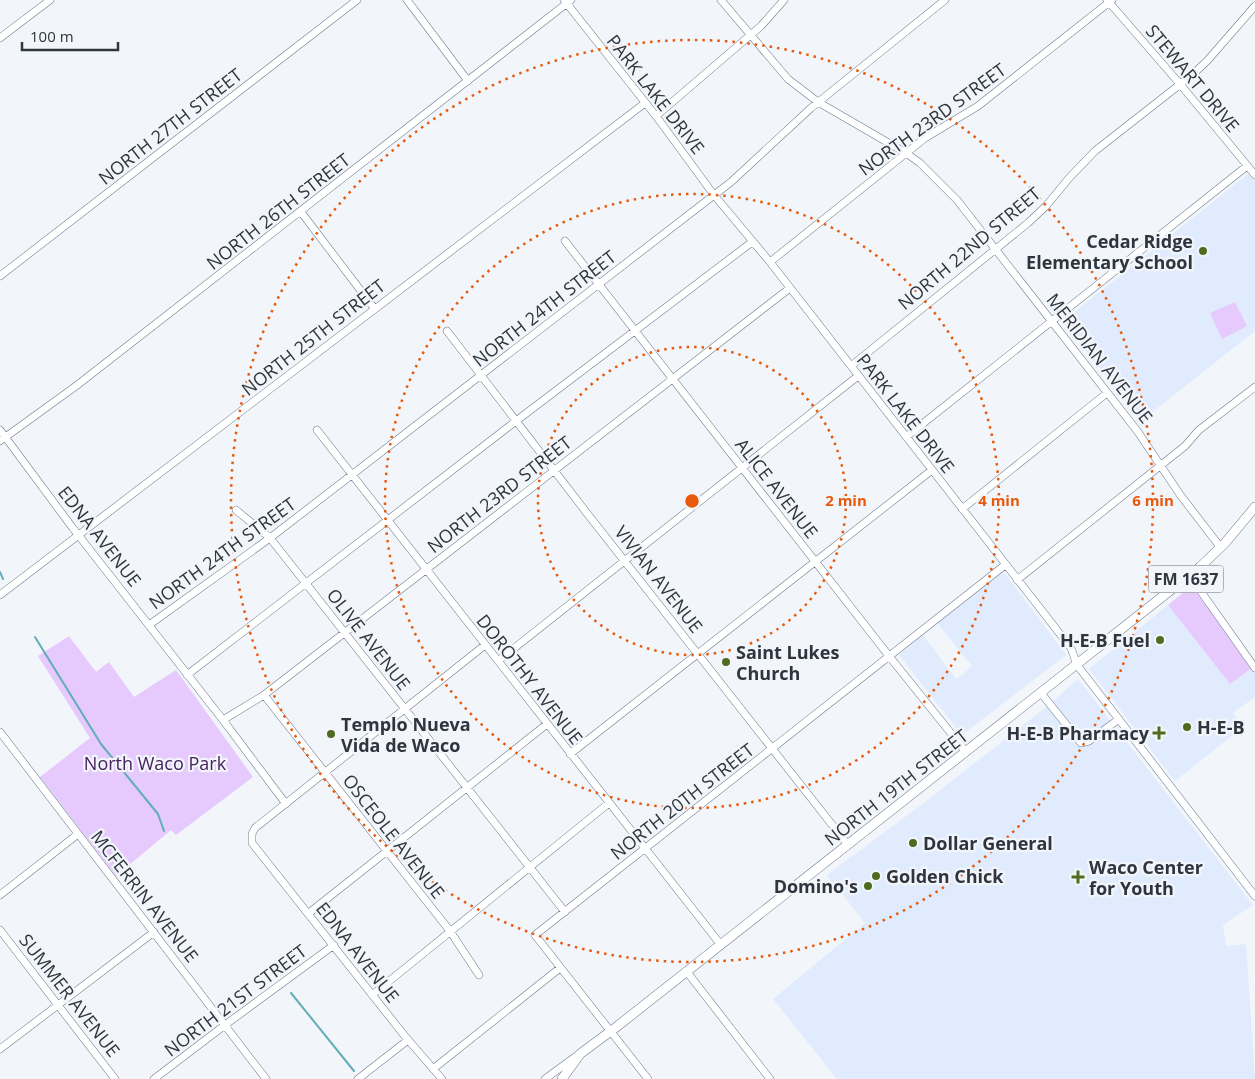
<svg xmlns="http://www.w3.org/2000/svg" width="1255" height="1079" font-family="'Open Sans',sans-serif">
<rect width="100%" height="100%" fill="#f2f6fa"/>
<!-- built -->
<path fill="#e0ecfe" d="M 1248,174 L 1255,181 L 1255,331 L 1141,421 L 1063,321 Z
M 1003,571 L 1066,655 L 962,735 L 899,655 L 923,635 L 956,679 L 968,670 L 972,666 L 937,623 Z
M 1168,605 L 1230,684 L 1252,668 L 1255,673 L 1255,697 L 1233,713 L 1243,727 L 1175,781 L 1089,669 Z
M 1078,679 L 1253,905 L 1223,925 L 1226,946 L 1246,944 L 1255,1079 L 837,1079 L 773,999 L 865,923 L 827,875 L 925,802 L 1045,708 Z"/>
<!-- green -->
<path fill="#e6c9fd" d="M 1235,302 L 1247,326 L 1222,339 L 1210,313 Z
M 1190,587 L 1193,588 L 1252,668 L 1230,684 L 1168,605 Z
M 69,636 L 96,672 L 109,662 L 134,697 L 176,670 L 253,777 L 176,835 L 171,830 L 116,876 L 40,777 L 90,738 L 38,656 Z"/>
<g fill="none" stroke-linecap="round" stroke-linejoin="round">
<!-- stream -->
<path stroke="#61aeb7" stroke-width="2" d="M 0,572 L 3,579
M 35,637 L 101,744 L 158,814 L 164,831
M 291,993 L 354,1071"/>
<defs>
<path id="minor" d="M 407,0 L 468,81
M 564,0 L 656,116 L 714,195 L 770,262 L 1071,648 L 1077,665 L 1255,896
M 721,0 L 788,79 L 818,102 L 906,153 L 920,163 L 957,200 L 1138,432 L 1181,496 L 1221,548
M 1107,0 L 1180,84 L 1255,175
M 0,38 L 50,0
M 656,116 L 761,26 L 784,0
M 301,212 L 374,308
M 565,241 L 889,656 L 966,752
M 770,262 L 925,138 L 978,106 L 1112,0
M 0,276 L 357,0
M 447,331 L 586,512 L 848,845
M 851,366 L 1028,223 L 1046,206 L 1070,177 L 1095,151 L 1192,75 L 1207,61 L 1255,6
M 0,430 L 72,527 L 223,720 L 286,804
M 317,430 L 721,945
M 906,437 L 1247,166
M 0,441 L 76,386 L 571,0
M 962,509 L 1107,393
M 236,510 L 270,538 L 565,912
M 1190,576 L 1255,668
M 1017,580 L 1185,446 L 1199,430 L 1255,387
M 0,595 L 645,103
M 149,625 L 270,538 L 731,182 L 811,108 L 945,0
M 498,661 L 858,376
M 187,675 L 516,421 L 752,242
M 1041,693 L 1081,743 L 1089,741 L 1119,719
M 264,695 L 450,931 L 479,975
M 223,720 L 264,695 L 790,288
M 0,732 L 266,1079
M 570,754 L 932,470
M 0,895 L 78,834
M 309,913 L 547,724
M 0,930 L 115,1079
M 687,972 L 770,1079
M 372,995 L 609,803
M 0,1049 L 154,932
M 433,1069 L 560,968
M 154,1079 L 225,1025 L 334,945
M 358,1079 L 408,1040
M 442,1079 L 404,1035 L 252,843 L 252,834 L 255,828 L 485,645
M 545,1079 L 575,1057
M 648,1079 L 535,935 L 1005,565"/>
<path id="major" d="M 562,1079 L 580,1054 L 615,1028 L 1200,567 L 1225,543 L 1255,507"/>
</defs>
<!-- minor casing -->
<use href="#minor" stroke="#68768b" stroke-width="8"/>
<!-- major casing -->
<use href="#major" stroke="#68768b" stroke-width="10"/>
<!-- minor -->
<use href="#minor" stroke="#fff" stroke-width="7"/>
<!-- major -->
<use href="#major" stroke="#fff" stroke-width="9"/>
</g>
<!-- distance rings -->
<g fill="none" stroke="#e8590c" stroke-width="2.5" stroke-dasharray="2.5 5">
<circle cx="692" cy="501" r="154"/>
<circle cx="692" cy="501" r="307"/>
<circle cx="692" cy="501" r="461"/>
</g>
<!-- markers -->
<g fill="#4f6b1f" stroke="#f2f6fa" stroke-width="2">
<circle cx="1203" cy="251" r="5"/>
<circle cx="1160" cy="640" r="5"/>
<circle cx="726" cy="662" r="5"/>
<circle cx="1187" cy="727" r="5"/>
<path d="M1156.5 725.5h5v5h5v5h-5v5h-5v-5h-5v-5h5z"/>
<circle cx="331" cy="734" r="5"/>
<circle cx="913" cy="843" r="5"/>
<circle cx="876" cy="876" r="5"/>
<path d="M1075.5 869.5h5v5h5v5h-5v5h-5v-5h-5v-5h5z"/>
<circle cx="868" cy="886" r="5"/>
</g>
<g text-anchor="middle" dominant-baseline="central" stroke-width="4.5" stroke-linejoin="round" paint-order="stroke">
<!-- shield labels -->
<rect fill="#f2f6fa" stroke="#6a6f76" stroke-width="1" x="1148.5" y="565.5" width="75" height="27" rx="4"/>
<g font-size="16" font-weight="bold" fill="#2f353e">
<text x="1186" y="579">FM 1637</text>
</g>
<!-- street labels -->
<g font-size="18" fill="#2f353e" stroke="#f2f6fa">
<text transform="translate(1193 78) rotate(50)">STEWART DRIVE</text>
<text transform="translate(656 94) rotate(52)">PARK LAKE DRIVE</text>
<text transform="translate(932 119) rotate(-36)">NORTH 23RD STREET</text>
<text transform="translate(170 126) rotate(-38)">NORTH 27TH STREET</text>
<text transform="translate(278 211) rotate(-38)">NORTH 26TH STREET</text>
<text transform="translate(969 248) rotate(-40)">NORTH 22ND STREET</text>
<text transform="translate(544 308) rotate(-38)">NORTH 24TH STREET</text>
<text transform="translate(313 337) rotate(-38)">NORTH 25TH STREET</text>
<text transform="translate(1100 358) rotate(52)">MERIDIAN AVENUE</text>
<text transform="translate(906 413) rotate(52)">PARK LAKE DRIVE</text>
<text transform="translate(777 488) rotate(52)">ALICE AVENUE</text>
<text transform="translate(499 494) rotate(-38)">NORTH 23RD STREET</text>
<text transform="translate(100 536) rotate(52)">EDNA AVENUE</text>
<text transform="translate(222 553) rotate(-36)">NORTH 24TH STREET</text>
<text transform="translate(659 579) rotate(52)">VIVIAN AVENUE</text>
<text transform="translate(369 639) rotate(52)">OLIVE AVENUE</text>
<text transform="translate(530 679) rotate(52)">DOROTHY AVENUE</text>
<text transform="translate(896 787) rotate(-38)">NORTH 19TH STREET</text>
<text transform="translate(682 801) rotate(-38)">NORTH 20TH STREET</text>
<text transform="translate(394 836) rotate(52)">OSCEOLE AVENUE</text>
<text transform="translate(145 896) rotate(52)">MCFERRIN AVENUE</text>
<text transform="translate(358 952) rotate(52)">EDNA AVENUE</text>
<text transform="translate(70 995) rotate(52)">SUMMER AVENUE</text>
<text transform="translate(235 1000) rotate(-37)">NORTH 21ST STREET</text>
</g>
<!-- poi labels -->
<g font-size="18" font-weight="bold" fill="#2f353e" stroke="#f2f6fa" text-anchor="start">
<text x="1193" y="241" text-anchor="end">Cedar Ridge<tspan x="1193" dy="21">Elementary School</tspan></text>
<text x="1150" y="640" text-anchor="end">H-E-B Fuel</text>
<text x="736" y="652">Saint Lukes<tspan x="736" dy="21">Church</tspan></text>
<text x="341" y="724">Templo Nueva<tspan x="341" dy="21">Vida de Waco</tspan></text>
<text x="1197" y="727">H-E-B</text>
<text x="1149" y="733" text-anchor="end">H-E-B Pharmacy</text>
<text x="923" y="843">Dollar General</text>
<text x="1089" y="867">Waco Center<tspan x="1089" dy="21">for Youth</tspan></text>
<text x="886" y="876">Golden Chick</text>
<text x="858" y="886" text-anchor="end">Domino's</text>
</g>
<!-- park labels -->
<g font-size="18" fill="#46215e" stroke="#f2f6fa">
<text x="155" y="763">North Waco Park</text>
</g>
</g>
<circle cx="692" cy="501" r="8" fill="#e8590c" stroke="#f2f6fa" stroke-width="2.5"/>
<g font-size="15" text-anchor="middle" font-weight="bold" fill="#e8590c" stroke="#f2f6fa" stroke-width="4.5" stroke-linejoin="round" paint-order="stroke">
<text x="846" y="506">2 min</text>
<text x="999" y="506">4 min</text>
<text x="1153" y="506">6 min</text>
</g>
<!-- scale -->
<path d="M22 42v8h96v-8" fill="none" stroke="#2f353e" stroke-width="2.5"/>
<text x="30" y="42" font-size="15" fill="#2f353e" stroke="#f2f6fa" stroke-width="4" paint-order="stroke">100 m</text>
</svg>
